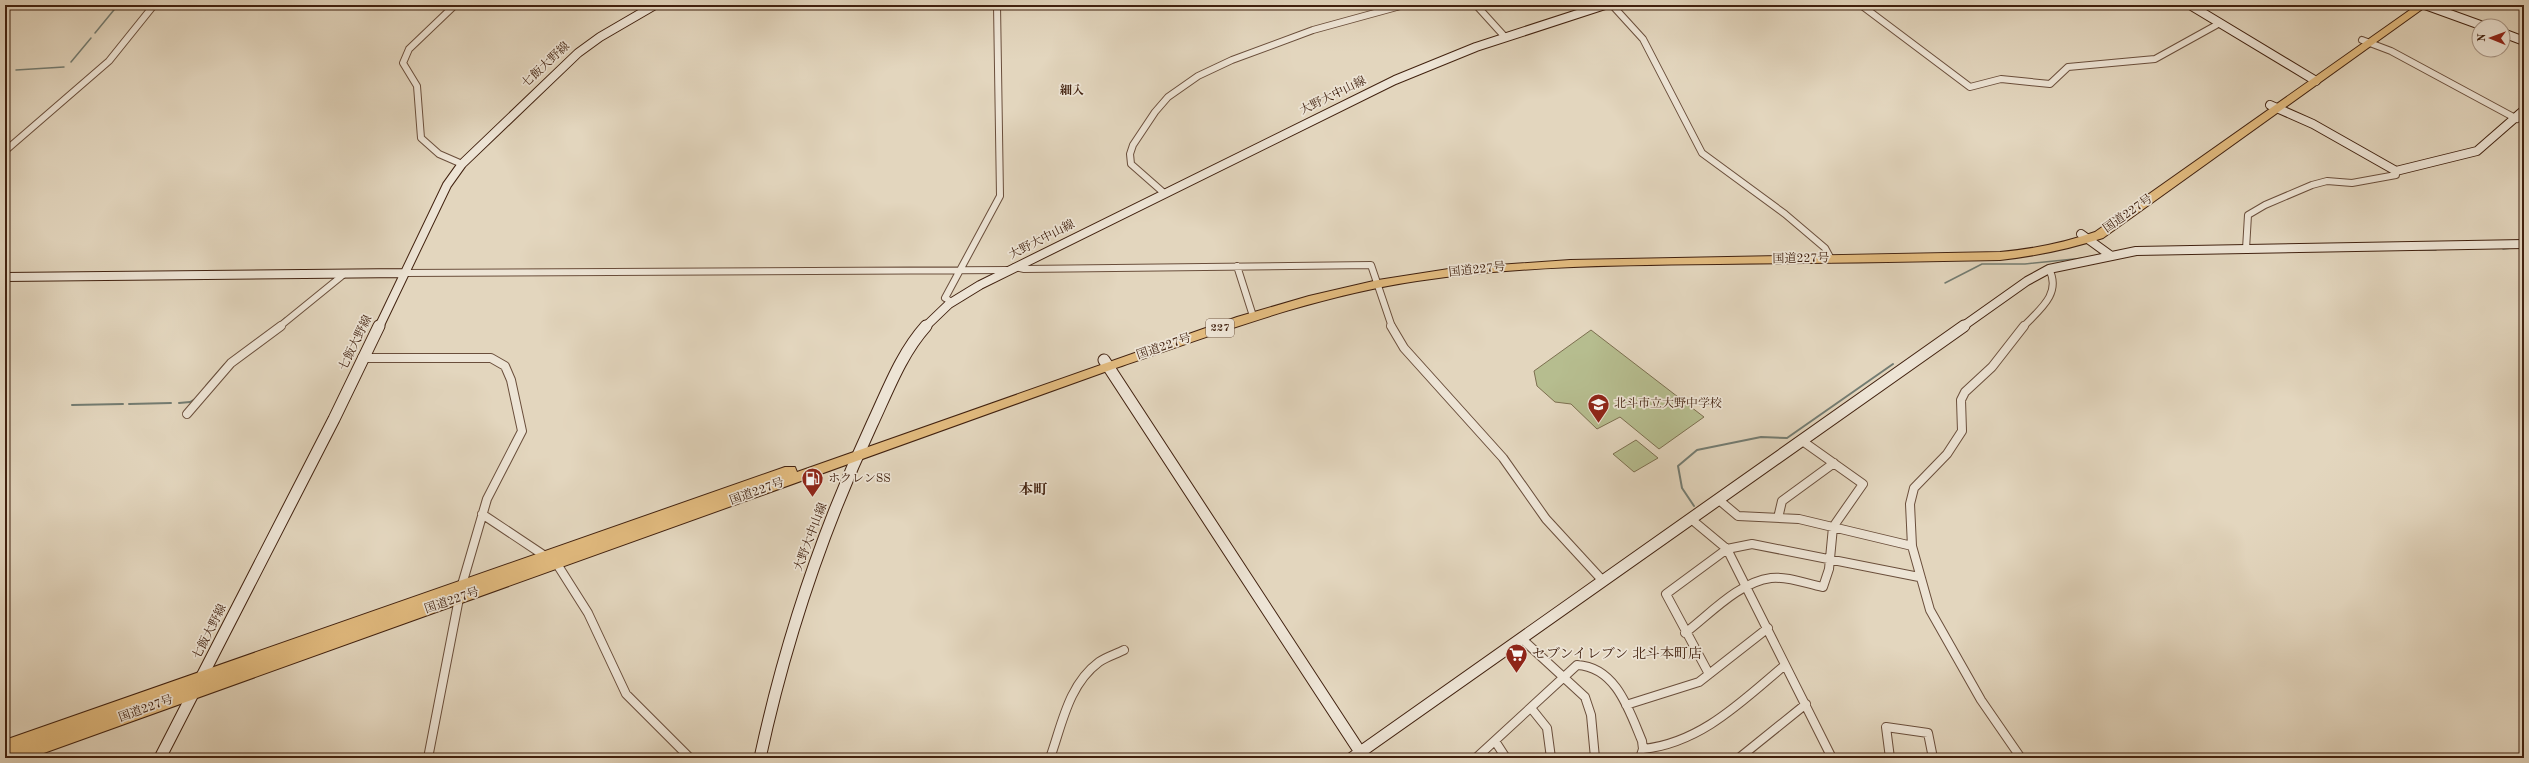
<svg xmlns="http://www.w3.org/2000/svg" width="2529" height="763" font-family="'Old Standard TT','Noto Serif JP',serif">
<rect width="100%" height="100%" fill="#e3d6be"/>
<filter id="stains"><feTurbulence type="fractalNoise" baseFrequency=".005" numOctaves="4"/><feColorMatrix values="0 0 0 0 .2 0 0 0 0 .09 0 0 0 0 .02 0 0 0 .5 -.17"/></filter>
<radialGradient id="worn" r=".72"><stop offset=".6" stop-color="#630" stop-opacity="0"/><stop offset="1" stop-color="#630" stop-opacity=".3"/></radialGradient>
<!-- green -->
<path fill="#b6bd8f" stroke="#7c6f4f" d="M 1591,330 L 1704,417 L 1659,449 L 1620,417 L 1597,429 L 1571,404 L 1555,402 L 1537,386 L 1534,371 Z
M 1636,440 L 1658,458 L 1634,472 L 1613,454 Z"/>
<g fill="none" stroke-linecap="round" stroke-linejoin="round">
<!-- stream-far1 -->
<path stroke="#737c72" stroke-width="1.5" d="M 95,33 L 118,5
M 71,62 L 91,38
M 16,70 L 64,67
M 2518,248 L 2524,248
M 2503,249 L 2512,248
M 2420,250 L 2436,250
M 2105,261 L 2116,259
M 1945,283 L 1982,264 L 2025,264 L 2084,258
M 278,324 L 285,318"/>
<!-- stream -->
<path stroke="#737c72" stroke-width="2" d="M 206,386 L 225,364
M 179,403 L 190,402 L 197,398
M 129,404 L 171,403
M 72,405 L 123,404
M 1694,506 L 1682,488 L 1678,466 L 1697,450 L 1761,437 L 1787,438 L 1893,364"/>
<defs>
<path id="street-far1" d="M 455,5 L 409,49 L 403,63 L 417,86 L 421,138 L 439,154 L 462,164
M 1476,5 L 1505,37
M 1612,5 L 1643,39 L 1702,153 L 1785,214 L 1825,248 L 1831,259
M 1861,5 L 1970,87 L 2001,79 L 2050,84 L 2068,67 L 2155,59 L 2220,23
M 2362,40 L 2391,51 L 2517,119
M 5,151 L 109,61 L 154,5
M 1164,193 L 1131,164 L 1130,154 L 1133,145 L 1155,112 L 1168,97 L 1198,76 L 1232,60 L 1313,30 L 1404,5
M 2246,249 L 2248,215 L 2265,205 L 2312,185 L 2327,181 L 2352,183 L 2396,175 L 2396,171
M 1237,266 L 1253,316
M 1015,267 L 1024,269 L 1371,265 L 1392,327
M 404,273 L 1009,270
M 952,302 L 945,298 L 1000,196 L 997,5
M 279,327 L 343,275
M 2023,327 C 2039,310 2062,294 2049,269"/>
<path id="street" d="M 1391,326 L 1404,348 L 1503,458 L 1546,519 L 1603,581
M 362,358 L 491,358 L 505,366 L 511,380 L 522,431 L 487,499 L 461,588 L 428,758
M 187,414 L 231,363 L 281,326
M 1719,500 L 1738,516 L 1799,519 L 1912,546
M 482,514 L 557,564 L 588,613 L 626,694 L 690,758
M 1778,518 L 1782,501 L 1834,463
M 1691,519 L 1727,549 L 1832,758
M 1685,633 C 1710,614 1739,582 1771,578 C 1788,576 1807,584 1823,587 L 1829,569 L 1833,527 L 1863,484 L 1801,440
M 1522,639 L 1585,697 L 1591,715 L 1595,758
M 1709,674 L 1666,594 L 1727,549 L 1752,544 L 1919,577
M 1626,705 L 1699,682 L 1768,628
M 1531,708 L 1547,728 L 1551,758
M 1495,741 L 1506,758
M 1643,749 C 1701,743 1742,701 1785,665
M 1050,758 C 1062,725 1068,685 1099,662 C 1106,657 1116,654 1124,650
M 1476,758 L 1577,665 C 1616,667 1629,710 1642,741 L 1643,749 L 1640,758
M 1739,758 L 1806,704
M 1890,758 L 1886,727 L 1928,733 L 1933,758
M 2021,758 L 1981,700 L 1930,610 L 1912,546 L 1910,504 L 1914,488 L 1947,454 L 1962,431 L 1961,400 L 1965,392 L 1992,367 L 2024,326"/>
<path id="secondary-far1" d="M 2190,5 L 2316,81
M 2425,5 L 2483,26
M 2503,33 L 2524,41
M 2270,105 L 2313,124 L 2396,171 L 2477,151 L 2524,110
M 2081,234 L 2110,255
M 5,277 L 404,273
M 379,327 L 447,185 L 462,164 L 578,53 L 600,37 L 655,5
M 925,327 L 949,304 L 980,285 L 1395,80 L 1476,47 L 1605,5
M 1962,327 L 2027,281 L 2049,269 L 2136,251 L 2524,244"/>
<path id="secondary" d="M 1104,360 L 1364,758
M 160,758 L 334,419 L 379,326
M 760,758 C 785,642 822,531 872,424 C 888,390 901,354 926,326
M 1352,758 L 1964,326"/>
<path id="highway" d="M 2417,5 L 2428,5 L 2103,238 C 2070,249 2035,256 2000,260 C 1906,262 1813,263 1719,264 C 1618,265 1516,266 1417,281 C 1311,297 1213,335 1113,369 L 30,758 L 5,758 L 5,740 L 785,467 L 795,467 L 797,472 L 1237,317 L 1309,296 L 1378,280 L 1455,268 L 1570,260 L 2000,252 C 2033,249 2064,243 2095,232 Z"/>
</defs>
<!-- street-far1 casing -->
<use href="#street-far1" stroke="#6a4e3b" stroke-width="8"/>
<!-- street casing -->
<use href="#street" stroke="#6a4e3b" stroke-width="10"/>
<!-- secondary-far1 casing -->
<use href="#secondary-far1" stroke="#41210f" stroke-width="10"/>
<!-- secondary casing -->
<use href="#secondary" stroke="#41210f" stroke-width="13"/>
<!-- highway casing -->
<use href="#highway" stroke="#41210f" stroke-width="2"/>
<!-- street-far1 -->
<use href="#street-far1" stroke="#ede4d5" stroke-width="6"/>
<!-- street -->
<use href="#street" stroke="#ede4d5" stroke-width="8"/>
<!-- secondary-far1 -->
<use href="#secondary-far1" stroke="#ede4d5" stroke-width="8"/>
<!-- secondary -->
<use href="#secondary" stroke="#ede4d5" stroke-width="11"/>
<!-- highway -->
<use href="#highway" fill="#e2bb7f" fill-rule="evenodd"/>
</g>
<!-- icons -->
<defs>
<symbol id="school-pin" viewBox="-11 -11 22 30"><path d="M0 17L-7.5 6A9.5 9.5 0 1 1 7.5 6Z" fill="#8f2418" stroke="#ede4d5"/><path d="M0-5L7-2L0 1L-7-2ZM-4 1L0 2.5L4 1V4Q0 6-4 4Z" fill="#fff"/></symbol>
<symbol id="fuel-pin" viewBox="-11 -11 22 30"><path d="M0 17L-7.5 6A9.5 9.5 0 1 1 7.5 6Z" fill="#8f2418" stroke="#ede4d5"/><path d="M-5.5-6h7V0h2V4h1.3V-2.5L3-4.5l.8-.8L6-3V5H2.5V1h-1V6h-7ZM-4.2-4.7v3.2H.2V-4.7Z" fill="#fff"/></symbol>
<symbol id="supermarket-pin" viewBox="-11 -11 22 30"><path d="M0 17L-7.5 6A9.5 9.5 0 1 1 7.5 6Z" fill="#8f2418" stroke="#ede4d5"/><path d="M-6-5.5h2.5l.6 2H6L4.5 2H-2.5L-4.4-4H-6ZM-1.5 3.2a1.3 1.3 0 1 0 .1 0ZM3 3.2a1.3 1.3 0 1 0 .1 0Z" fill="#fff"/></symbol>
</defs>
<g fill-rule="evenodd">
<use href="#school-pin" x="1586" y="392" width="25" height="34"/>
<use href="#fuel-pin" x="800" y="466" width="25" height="34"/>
<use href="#supermarket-pin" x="1504" y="642" width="25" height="34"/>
</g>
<g text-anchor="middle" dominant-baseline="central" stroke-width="3.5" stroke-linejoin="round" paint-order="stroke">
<!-- shield labels -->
<rect fill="#ede4d5" stroke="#755c4a" stroke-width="1" x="1206" y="319" width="28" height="18" rx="3"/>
<g font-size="11" font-weight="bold" fill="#41210f">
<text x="1220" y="328">227</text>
</g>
<!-- street labels -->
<g font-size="12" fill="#41210f" stroke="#ede4d5">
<text transform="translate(546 65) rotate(-43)">七飯大野線</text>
<text transform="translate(1333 96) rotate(-26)">大野大中山線</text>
<text transform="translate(2128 214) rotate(-35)">国道227号</text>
<text transform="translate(1042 240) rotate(-27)">大野大中山線</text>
<text transform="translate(1801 259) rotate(-1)">国道227号</text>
<text transform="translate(1477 270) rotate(-6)">国道227号</text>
<text transform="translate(356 343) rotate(-64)">七飯大野線</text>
<text transform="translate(1164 347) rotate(-19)">国道227号</text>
<text transform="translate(757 492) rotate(-20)">国道227号</text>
<text transform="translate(811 537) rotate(-69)">大野大中山線</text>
<text transform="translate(452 601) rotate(-19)">国道227号</text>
<text transform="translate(210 632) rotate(-63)">七飯大野線</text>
<text transform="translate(146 709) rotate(-20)">国道227号</text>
</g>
<!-- far-quarter labels -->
<g font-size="12" font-weight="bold" fill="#41210f" stroke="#ede4d5">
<text x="1072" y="91">細入</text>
</g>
<!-- poi labels -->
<g font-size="12" fill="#41210f" stroke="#ede4d5" text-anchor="start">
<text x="1614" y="404">北斗市立大野中学校</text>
<text x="828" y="479">ホクレンSS</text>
</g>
<!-- quarter labels -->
<g font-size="14" font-weight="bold" fill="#41210f" stroke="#ede4d5">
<text x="1033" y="490">本町</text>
</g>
<!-- near-poi labels -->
<g font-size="14" fill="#41210f" stroke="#ede4d5" text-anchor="start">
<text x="1532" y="654">セブンイレブン 北斗本町店</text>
</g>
</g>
<!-- margin -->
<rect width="2529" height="763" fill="none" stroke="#e3d6be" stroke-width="20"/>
<rect x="6" y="6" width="2517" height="751" fill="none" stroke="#41210f" stroke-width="2"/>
<rect x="10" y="10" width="2509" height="743" fill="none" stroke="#41210f"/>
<!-- north arrow -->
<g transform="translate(2491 38) rotate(271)"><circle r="19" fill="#ede4d5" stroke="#a89686"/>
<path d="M0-3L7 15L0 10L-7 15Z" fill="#8f2418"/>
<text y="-6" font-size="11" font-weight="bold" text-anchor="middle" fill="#41210f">N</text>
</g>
<rect width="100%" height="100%" filter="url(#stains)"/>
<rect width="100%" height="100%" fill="url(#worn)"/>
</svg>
